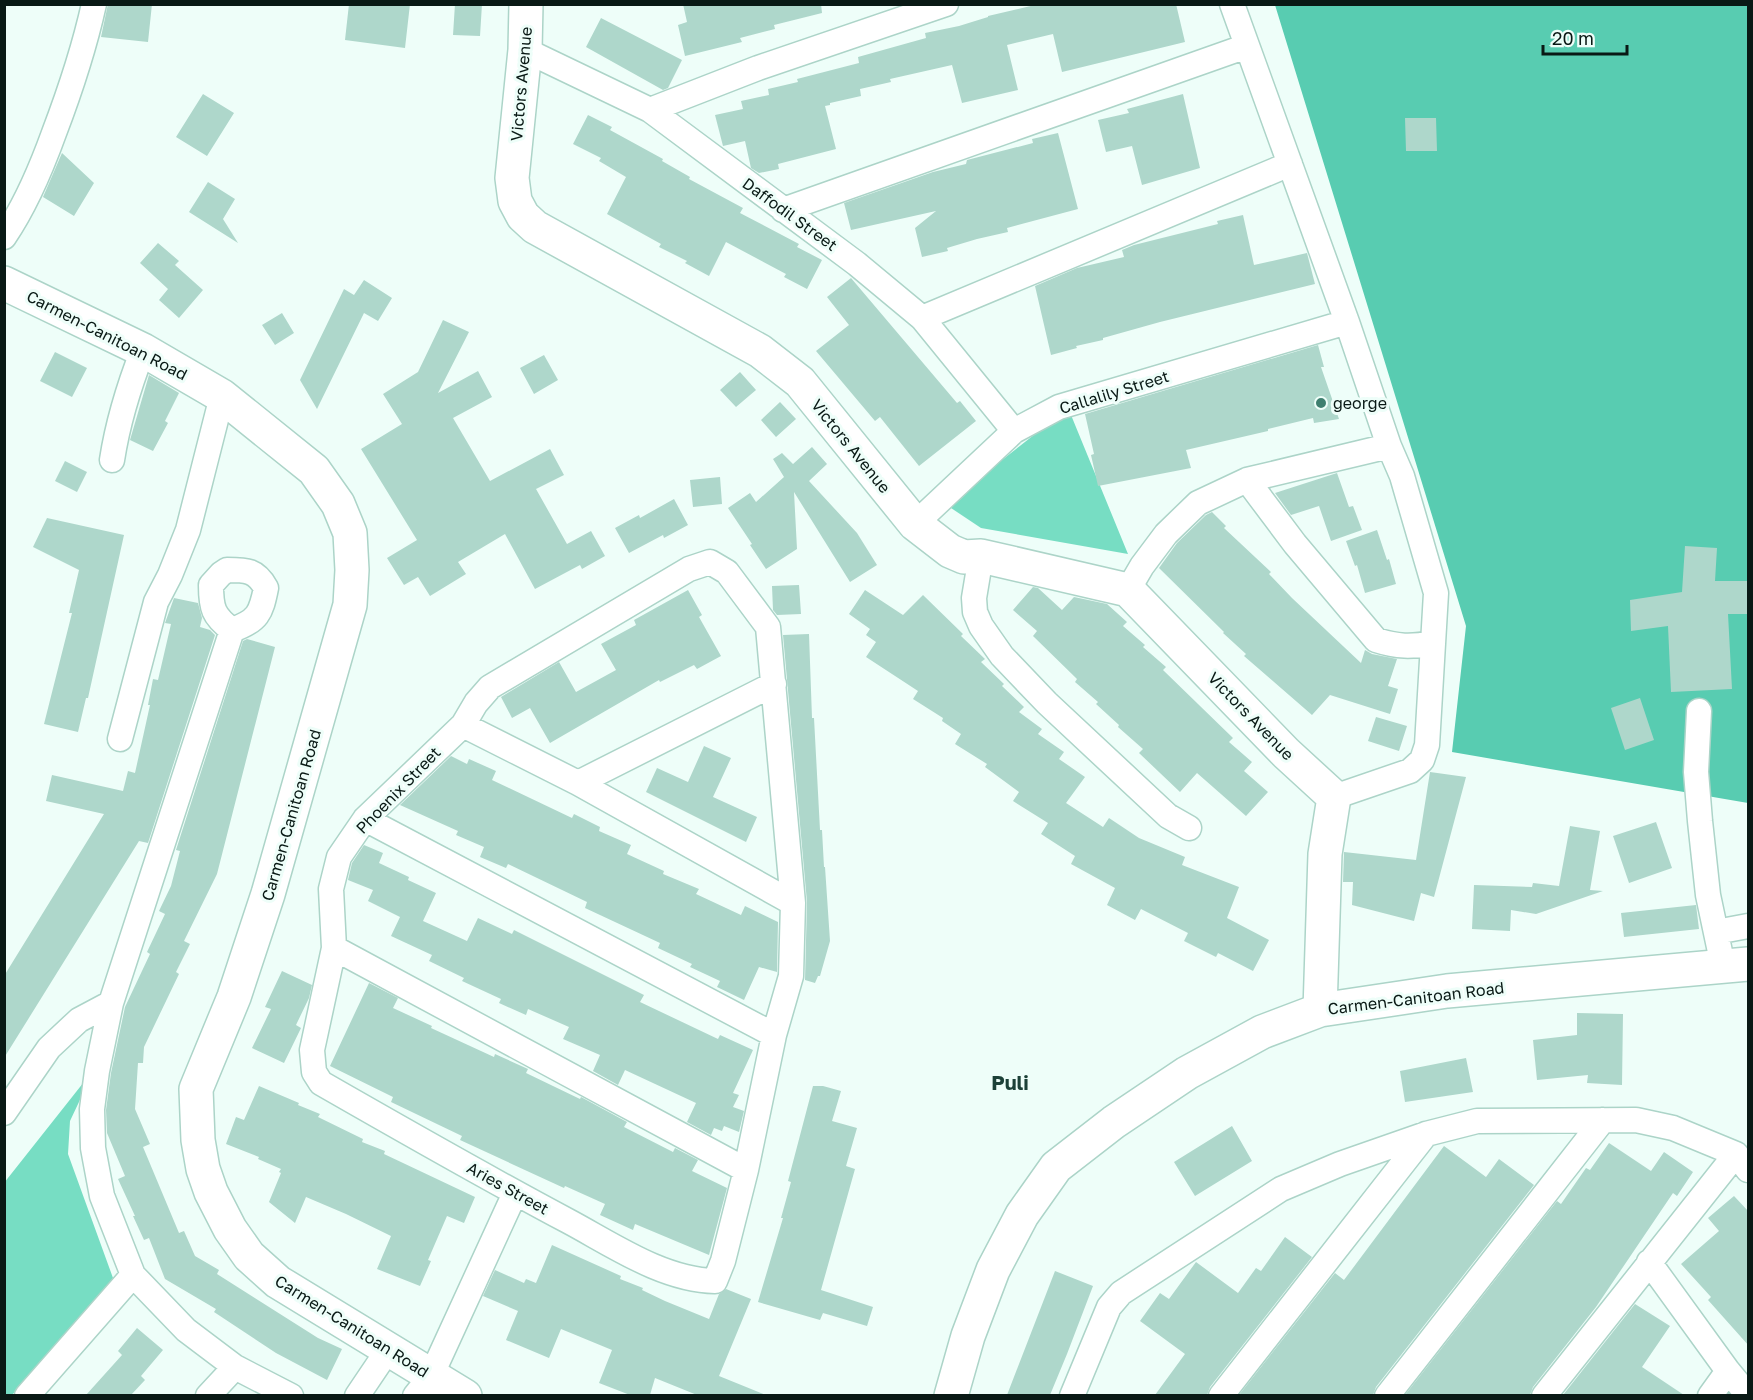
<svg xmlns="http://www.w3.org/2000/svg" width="1753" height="1400" font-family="'Golos Text',sans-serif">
<rect width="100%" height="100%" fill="#eefef9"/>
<!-- green -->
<path fill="#77ddc3" d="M 1071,415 L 1128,554 L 981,528 L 951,508 L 997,464 L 1039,431 Z
M 95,1068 L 70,1121 L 68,1154 L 113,1278 L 104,1294 L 11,1396 L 4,1395 L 4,1183 Z"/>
<!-- forest -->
<path fill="#58ccb1" d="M 1275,5 L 1748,5 L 1748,803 L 1452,752 L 1466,626 Z"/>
<!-- building -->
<path fill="#aed7cb" d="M 108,4 L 152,4 L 148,42 L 101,37 Z
M 349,4 L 410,4 L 405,48 L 345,40 Z
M 455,4 L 482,4 L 480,36 L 453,35 Z
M 683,4 L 821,4 L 822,13 L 774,25 L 775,29 L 740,38 L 742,42 L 685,56 L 678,25 L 687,22 Z
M 1039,4 L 1176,4 L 1185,42 L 1062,72 L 1053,34 L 1007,45 L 1018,90 L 962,103 L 952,65 L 890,79 L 891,82 L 860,89 L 861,96 L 830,103 L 830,105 L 825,106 L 836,149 L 778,164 L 779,169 L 759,173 L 751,168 L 745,141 L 723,146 L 715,115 L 743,109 L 741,101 L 769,95 L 768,89 L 798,82 L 797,79 L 859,63 L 858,57 L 926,38 L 925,33 L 959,26 L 988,17 L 988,16 Z
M 601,18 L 682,60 L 668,88 L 663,90 L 586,47 Z
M 203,94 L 234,113 L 207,156 L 176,137 Z
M 1183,94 L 1200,168 L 1142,185 L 1132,146 L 1106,152 L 1098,120 L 1129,113 L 1127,109 Z
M 588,115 L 612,127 L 610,130 L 663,159 L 662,161 L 690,177 L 689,179 L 743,208 L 740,213 L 799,244 L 797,247 L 822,260 L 807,289 L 784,277 L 786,274 L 726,242 L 709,276 L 685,263 L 687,261 L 659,247 L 661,244 L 607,214 L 626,177 L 599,161 L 601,158 L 573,144 Z
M 1405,118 L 1436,118 L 1437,151 L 1406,151 Z
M 1058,133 L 1078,209 L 1007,228 L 1008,232 L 977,239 L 947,248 L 948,251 L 922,257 L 915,228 L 936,211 L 851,230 L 844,203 L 933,172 L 966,164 L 967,160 L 1033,143 L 1032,139 Z
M 62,153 L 94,183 L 74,216 L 43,197 Z
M 208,182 L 235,199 L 223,219 L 238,243 L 189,212 Z
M 1243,215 L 1254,265 L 1307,253 L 1315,284 L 1160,322 L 1103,338 L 1103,340 L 1076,346 L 1077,348 L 1051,355 L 1035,286 L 1077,268 L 1124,257 L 1122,250 L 1134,245 L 1218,224 L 1217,221 Z
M 158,243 L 179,261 L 175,265 L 203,290 L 179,318 L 159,300 L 168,289 L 140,263 Z
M 851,278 L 957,403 L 960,401 L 976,421 L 919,466 L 880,417 L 875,421 L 816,351 L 849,325 L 827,297 Z
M 364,280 L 392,298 L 378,321 L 364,313 L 317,409 L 300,380 L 344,289 L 354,295 Z
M 282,313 L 294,333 L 275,345 L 262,325 Z
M 443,320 L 469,332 L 438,393 L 478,371 L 492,397 L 453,418 L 490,481 L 550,449 L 564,475 L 536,489 L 567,544 L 591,531 L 605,556 L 582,569 L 580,565 L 535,589 L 505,534 L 458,562 L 466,574 L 430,596 L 418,577 L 404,585 L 387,558 L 417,540 L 361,449 L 402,424 L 383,394 L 418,372 Z
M 1318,345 L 1324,367 L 1321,367 L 1339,419 L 1314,423 L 1313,418 L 1268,429 L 1268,431 L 1186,450 L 1191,468 L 1098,486 L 1091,455 L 1094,454 L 1085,414 Z
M 55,352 L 87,368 L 72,397 L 40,381 Z
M 544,355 L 558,380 L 534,394 L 520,368 Z
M 740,372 L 756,390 L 736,407 L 720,390 Z
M 149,375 L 179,393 L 165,421 L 168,423 L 153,451 L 130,440 Z
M 780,402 L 796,419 L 776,437 L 761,420 Z
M 812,447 L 827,464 L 809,481 L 857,533 L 877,565 L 850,582 L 794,492 L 797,549 L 766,569 L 750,545 L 752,544 L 728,508 L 750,493 L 756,502 L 784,477 L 773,459 L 782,453 L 793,464 Z
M 65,461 L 87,472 L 77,492 L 55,481 Z
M 1337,473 L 1349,507 L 1353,506 L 1362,530 L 1331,541 L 1319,506 L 1291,515 L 1275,493 Z
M 720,477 L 722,504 L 693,507 L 690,480 Z
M 674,499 L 688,525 L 664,538 L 663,535 L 629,553 L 615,528 L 639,515 L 640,518 Z
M 1212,512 L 1226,526 L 1224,528 L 1271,572 L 1269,574 L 1292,598 L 1361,663 L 1365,650 L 1372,654 L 1397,659 L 1388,686 L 1398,689 L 1390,714 L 1330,695 L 1312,715 L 1244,656 L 1246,654 L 1223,633 L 1224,632 L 1159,568 L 1177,543 L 1206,515 Z
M 47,518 L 124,535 L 88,698 L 86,698 L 78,732 L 44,724 L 72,613 L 69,613 L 79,570 L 33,547 Z
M 1377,530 L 1387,560 L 1389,559 L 1396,584 L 1365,593 L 1357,565 L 1355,566 L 1346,541 Z
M 1685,546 L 1717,548 L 1715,581 L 1749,581 L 1749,614 L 1728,614 L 1732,689 L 1671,692 L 1668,626 L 1631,631 L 1630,600 L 1682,592 Z
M 799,585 L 801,614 L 777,615 L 773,610 L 772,586 Z
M 1033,587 L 1038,588 L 1062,610 L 1074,597 L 1107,604 L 1127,622 L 1123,626 L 1145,645 L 1143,647 L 1166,667 L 1163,670 L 1233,738 L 1229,742 L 1252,762 L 1244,771 L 1268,792 L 1246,816 L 1197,773 L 1180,792 L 1139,753 L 1143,749 L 1118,727 L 1119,725 L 1096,704 L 1098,702 L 1075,682 L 1077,679 L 1033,636 L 1037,631 L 1013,610 Z
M 688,590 L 702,615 L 699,617 L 721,656 L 697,669 L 694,665 L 660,682 L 659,680 L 550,743 L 530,708 L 512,718 L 501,697 L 559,662 L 576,692 L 616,670 L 601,644 L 636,625 L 634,620 Z
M 865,590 L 903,615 L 923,595 L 963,634 L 961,636 L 985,659 L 981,662 L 1004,684 L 1002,686 L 1024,707 L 1019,712 L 1042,729 L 1038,734 L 1064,752 L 1059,759 L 1085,777 L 1066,803 L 1103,827 L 1109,818 L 1139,838 L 1185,857 L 1182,865 L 1239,887 L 1227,918 L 1269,940 L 1253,971 L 1218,953 L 1216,957 L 1184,941 L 1188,933 L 1141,909 L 1135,920 L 1107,905 L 1115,888 L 1071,864 L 1075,856 L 1041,834 L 1048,823 L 1013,801 L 1019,792 L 985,767 L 987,764 L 955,744 L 961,734 L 942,721 L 943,718 L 913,699 L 918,691 L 866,657 L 876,642 L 866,635 L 870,629 L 849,614 Z
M 174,598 L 198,603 L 202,618 L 200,627 L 210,630 L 215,635 L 148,843 L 139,841 L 4,1058 L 4,976 L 104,814 L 46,801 L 52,775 L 123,791 L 128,771 L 135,773 L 150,705 L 148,705 L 153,679 L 158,680 L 171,624 L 165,623 Z
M 809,634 L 812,718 L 814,718 L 820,830 L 822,830 L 824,867 L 825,867 L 830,941 L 820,976 L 818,976 L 815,983 L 805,980 L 807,902 L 783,635 Z
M 247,639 L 275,647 L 217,874 L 184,941 L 190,944 L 176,972 L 179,974 L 144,1047 L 143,1063 L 138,1063 L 135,1109 L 150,1144 L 143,1147 L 179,1233 L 184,1231 L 195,1256 L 219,1270 L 217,1274 L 318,1338 L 342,1349 L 327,1380 L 276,1353 L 214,1312 L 216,1309 L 165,1279 L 149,1238 L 144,1240 L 133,1216 L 135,1216 L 118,1179 L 125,1176 L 107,1133 L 106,1110 L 111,1073 L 125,1007 L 150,954 L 147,952 L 165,914 L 159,911 L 171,886 L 180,851 L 176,850 L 243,641 Z
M 1640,698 L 1654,740 L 1625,750 L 1611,708 Z
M 1376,717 L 1407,726 L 1399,751 L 1368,741 Z
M 704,746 L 731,758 L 713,797 L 757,817 L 746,842 L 646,792 L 657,768 L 688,782 Z
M 451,756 L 467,764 L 469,759 L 496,771 L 492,780 L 572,818 L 574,814 L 600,827 L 599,831 L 631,845 L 627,854 L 664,871 L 663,874 L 699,889 L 696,894 L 741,915 L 745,906 L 778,922 L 777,972 L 759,967 L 744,1000 L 717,987 L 720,981 L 690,967 L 692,964 L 658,948 L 660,943 L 585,908 L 587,902 L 508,864 L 506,868 L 480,857 L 484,847 L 456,835 L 458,831 L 400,805 Z
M 1430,772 L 1466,777 L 1434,897 L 1421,893 L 1414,921 L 1352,905 L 1353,882 L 1343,882 L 1344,852 L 1416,860 Z
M 1656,822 L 1672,868 L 1629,883 L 1613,836 Z
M 1570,826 L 1600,831 L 1590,890 L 1603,891 L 1536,914 L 1511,910 L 1510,931 L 1472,929 L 1474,885 L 1532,887 L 1533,883 L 1559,886 Z
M 364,845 L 383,853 L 379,863 L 409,877 L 408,880 L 436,893 L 423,921 L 467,941 L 478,918 L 512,934 L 514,930 L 644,995 L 640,1002 L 718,1039 L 720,1035 L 753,1050 L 733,1093 L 739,1095 L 733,1107 L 744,1111 L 739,1132 L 724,1126 L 722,1131 L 714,1128 L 711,1135 L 687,1122 L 696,1103 L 625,1070 L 618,1085 L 593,1071 L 600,1055 L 563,1039 L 569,1027 L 528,1009 L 526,1015 L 499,1003 L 501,999 L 462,981 L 464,978 L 429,961 L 432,955 L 391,936 L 400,917 L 368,901 L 373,890 L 348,880 L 352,863 Z
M 1696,905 L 1699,929 L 1624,937 L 1621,913 Z
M 282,971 L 312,985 L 309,998 L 296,1025 L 301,1028 L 284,1063 L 252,1048 L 271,1009 L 265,1007 Z
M 369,983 L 398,998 L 393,1008 L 432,1026 L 431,1028 L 494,1057 L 495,1054 L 528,1069 L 526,1073 L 580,1099 L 581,1097 L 627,1122 L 624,1127 L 673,1152 L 675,1148 L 698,1160 L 692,1171 L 727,1188 L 709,1255 L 635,1224 L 633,1230 L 600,1215 L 605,1204 L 565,1186 L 564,1188 L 460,1140 L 462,1136 L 391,1102 L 393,1097 L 330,1066 Z
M 1577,1013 L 1623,1014 L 1622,1085 L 1587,1083 L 1588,1075 L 1537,1080 L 1533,1040 L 1577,1035 Z
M 1466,1058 L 1473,1092 L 1405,1102 L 1400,1071 Z
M 259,1086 L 299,1103 L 298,1105 L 320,1114 L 318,1117 L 363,1139 L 362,1142 L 385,1151 L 384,1154 L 475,1197 L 464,1223 L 447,1216 L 428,1260 L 431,1261 L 420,1286 L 377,1269 L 391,1236 L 346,1214 L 306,1197 L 295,1223 L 269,1202 L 281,1173 L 279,1172 L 281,1169 L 258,1159 L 259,1157 L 226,1144 L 236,1117 L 244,1120 Z
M 813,1086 L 823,1086 L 841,1091 L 832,1121 L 857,1128 L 846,1166 L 855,1169 L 821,1290 L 873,1307 L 867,1326 L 823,1313 L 820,1320 L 758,1302 L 783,1218 L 781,1218 L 791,1182 L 788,1181 Z
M 1232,1126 L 1252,1161 L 1195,1196 L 1174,1162 Z
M 1609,1143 L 1651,1171 L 1664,1152 L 1693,1172 L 1677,1196 L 1673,1193 L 1596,1307 L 1533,1387 L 1530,1395 L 1405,1395 L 1557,1201 L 1561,1204 L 1586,1168 L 1590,1170 Z
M 1444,1146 L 1486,1177 L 1499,1159 L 1534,1185 L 1376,1387 L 1373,1395 L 1239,1395 L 1335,1273 L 1344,1280 Z
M 1734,1196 L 1749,1212 L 1749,1346 L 1708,1300 L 1711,1297 L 1681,1264 L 1719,1231 L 1708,1218 Z
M 1285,1237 L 1312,1257 L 1210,1387 L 1207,1395 L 1155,1395 L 1185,1354 L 1140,1321 L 1160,1293 L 1169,1299 L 1196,1262 L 1238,1293 L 1256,1268 L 1261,1271 Z
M 552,1245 L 621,1276 L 620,1279 L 643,1288 L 642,1290 L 665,1301 L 709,1319 L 719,1294 L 726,1289 L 751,1299 L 719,1376 L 766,1395 L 697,1395 L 655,1378 L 650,1395 L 630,1395 L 599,1383 L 612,1350 L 561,1329 L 549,1358 L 506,1340 L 518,1311 L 483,1296 L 495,1270 L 524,1283 L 526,1279 L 536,1283 Z
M 1055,1271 L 1093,1286 L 1067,1354 L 1050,1395 L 1007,1395 Z
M 1635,1304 L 1670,1326 L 1642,1367 L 1684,1395 L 1563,1395 Z
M 137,1328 L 163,1350 L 141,1376 L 145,1380 L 131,1395 L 86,1395 L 122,1355 L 118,1351 Z"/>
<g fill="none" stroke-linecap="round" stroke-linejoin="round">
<defs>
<path id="street" d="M 1232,4 L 1347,322 L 1389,446 L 1402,476 L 1436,593 L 1427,745 L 1422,760 L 1410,771 L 1334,797
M 525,50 L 650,110 L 857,264 L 922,318 L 1014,431
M 650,110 L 758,68 L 946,4
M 783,210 L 1247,46
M 4,237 C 26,205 41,169 54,133 C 70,91 84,49 94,4
M 922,318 L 1290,164
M 112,460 C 118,421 129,386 143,350
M 1247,480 L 1295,544 L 1376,640 C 1398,647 1411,647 1433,643
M 915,524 L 1014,431 L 1059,407 L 1347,322
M 981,556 L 974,598 L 975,612 L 981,626 L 1002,656 L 1047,703 L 1168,816 L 1189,828
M 710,562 L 727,572 L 768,627 L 793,903 L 791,976 L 774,1035 L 746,1170 L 723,1261 L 715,1281 C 663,1280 613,1245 568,1221 C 485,1177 403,1130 321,1083 L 314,1072 L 312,1050 L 334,948 L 331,889 L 339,857 L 365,819 L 463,725 L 476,703 L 490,687 L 689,569 Z
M 227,570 C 247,570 256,570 266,588 C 261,613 258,621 232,630 C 213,616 211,608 211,585 L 221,574 Z
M 1128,590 L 1142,566 L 1166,534 L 1198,503 L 1247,480 L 1389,446
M 232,630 L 111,1003 L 97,1071 L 92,1109 L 93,1148 L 102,1196 L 133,1275 L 186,1330 L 235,1367 L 291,1396
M 1699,711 L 1696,772 L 1700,821 L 1708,895 L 1723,966
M 463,725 L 578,783 L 793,903
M 120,739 L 156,602 L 170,575 L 188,530 L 222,396
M 578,783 L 774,684
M 365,819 L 774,1035
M 1716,932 L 1748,926
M 334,948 L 746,1170
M 4,1113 L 49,1048 L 79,1020 L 111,1003
M 1649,1262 L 1728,1371 L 1748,1395
M 27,1396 L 133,1275
M 208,1396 L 235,1367
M 357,1396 L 388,1350
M 415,1396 L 431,1376 L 515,1193
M 1072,1396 L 1109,1307 L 1121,1293 L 1281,1189 L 1340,1164 L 1426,1134 L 1477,1121 L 1636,1120 L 1673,1128 L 1736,1154 L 1748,1170
M 1221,1396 L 1426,1134
M 1387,1396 L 1603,1120
M 1544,1396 L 1736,1154
M 1710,1396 L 1728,1371"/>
<path id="secondary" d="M 526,4 L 525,50 L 512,178 L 515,201 L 523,216 L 535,227 L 760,351 L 800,382 L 915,524 L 950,551 L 964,557 L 981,556 L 1128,590 L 1286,753 L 1334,797 L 1325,854 L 1320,1010
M 4,283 L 143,350 L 222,396 L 314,470 L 338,504 L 350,533 L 352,570 L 350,605 L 268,894 L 234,997 L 196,1089 L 198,1140 L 203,1169 L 211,1192 L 230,1229 L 249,1256 L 278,1282 L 465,1396
M 951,1396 L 968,1336 L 993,1270 L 1022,1215 L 1056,1167 L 1114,1122 L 1187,1073 L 1262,1032 L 1320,1010 L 1447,991 L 1748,964"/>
</defs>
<!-- street casing -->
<use href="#street" stroke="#acd4c8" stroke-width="27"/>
<!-- secondary casing -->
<use href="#secondary" stroke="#acd4c8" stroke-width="36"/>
<!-- street -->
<use href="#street" stroke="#fff" stroke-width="24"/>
<!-- secondary -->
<use href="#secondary" stroke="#fff" stroke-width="33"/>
</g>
<!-- markers -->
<circle fill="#3e7f6f" stroke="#eefef9" stroke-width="2" cx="1321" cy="403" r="6"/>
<g text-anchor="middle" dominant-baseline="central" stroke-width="6" stroke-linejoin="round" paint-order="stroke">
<!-- street labels -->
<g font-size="16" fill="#091915" stroke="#eefef9">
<text transform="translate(521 84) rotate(-85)">Victors Avenue</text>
<text transform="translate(790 214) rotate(36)">Daffodil Street</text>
<text transform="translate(107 335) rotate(27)">Carmen-Canitoan Road</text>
<text transform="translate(1114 392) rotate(-17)">Callalily Street</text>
<text transform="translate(851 446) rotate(51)">Victors Avenue</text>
<text transform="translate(1251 716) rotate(46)">Victors Avenue</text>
<text transform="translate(398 790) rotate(-46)">Phoenix Street</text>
<text transform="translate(291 815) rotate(-74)">Carmen-Canitoan Road</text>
<text transform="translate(1416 998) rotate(-7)">Carmen-Canitoan Road</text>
<text transform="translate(508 1188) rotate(29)">Aries Street</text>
<text transform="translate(352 1326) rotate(32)">Carmen-Canitoan Road</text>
</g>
<!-- poi labels -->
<g font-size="16" fill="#091915" stroke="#eefef9" text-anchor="start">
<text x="1333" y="403">george</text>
</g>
<!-- quarter labels -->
<g font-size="20" font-weight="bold" fill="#1c4138" stroke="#eefef9">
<text x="1010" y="1082">Puli</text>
</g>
</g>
<!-- border -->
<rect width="1753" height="1400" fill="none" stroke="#091915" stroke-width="12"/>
<!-- scale -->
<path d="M1543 45v9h84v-9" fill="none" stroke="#091915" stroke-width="3"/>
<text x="1552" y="45" font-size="18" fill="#091915" stroke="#eefef9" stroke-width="4.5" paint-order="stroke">20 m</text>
</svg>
